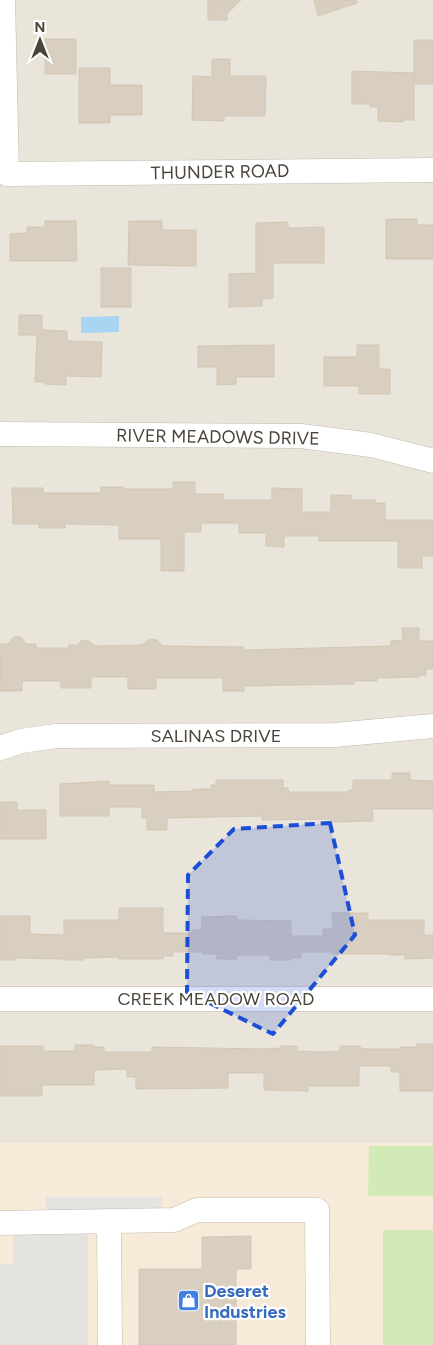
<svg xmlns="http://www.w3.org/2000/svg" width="433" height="1345" font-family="Figtree,sans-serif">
<rect width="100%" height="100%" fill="#f6f3ec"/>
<!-- residential -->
<path fill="#eae5da" d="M 0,0 L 433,0 L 433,1143 L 0,1143 Z"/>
<!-- commercial -->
<path fill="#f7ead8" d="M 0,1143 L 433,1143 L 433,1345 L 0,1345 Z"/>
<!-- green -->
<path fill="#d2eab5" d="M 369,1146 L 433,1146 L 433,1196 L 368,1196 Z
M 383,1230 L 433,1230 L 433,1345 L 383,1345 Z"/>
<!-- parking -->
<path fill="#e5e3e0" d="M 46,1197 L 162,1197 L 161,1227 L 88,1229 L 88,1345 L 0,1345 L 0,1264 L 13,1264 L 13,1214 L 46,1213 Z"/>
<!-- water -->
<path fill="#a9d4f2" d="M 119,316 L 119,332 L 81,333 L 81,317 Z"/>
<!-- building -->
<path fill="#d8cfc1" stroke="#d3c7b4" d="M 208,0 L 241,0 L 227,14 L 227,20 L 208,20 Z
M 314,0 L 356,0 L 357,3 L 318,16 Z
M 45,39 L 76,39 L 76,74 L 45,74 Z
M 414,40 L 433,40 L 433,84 L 414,84 Z
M 212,59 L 230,59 L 230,76 L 266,76 L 265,116 L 224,116 L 224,121 L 192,120 L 193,76 L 212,77 Z
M 79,68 L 110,68 L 110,85 L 142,85 L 142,115 L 110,115 L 110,123 L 79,123 Z
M 352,71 L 414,73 L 414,120 L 403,120 L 403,122 L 378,121 L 378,107 L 370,107 L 370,104 L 352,104 Z
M 386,219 L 417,219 L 417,225 L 433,225 L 433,259 L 386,259 Z
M 45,221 L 76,221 L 77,261 L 10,261 L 10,234 L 27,233 L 27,227 L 45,227 Z
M 129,221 L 162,221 L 162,230 L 196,230 L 196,266 L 128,265 Z
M 288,222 L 288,228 L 324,227 L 324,263 L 273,263 L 273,298 L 262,299 L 262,306 L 229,307 L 229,274 L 256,273 L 256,223 Z
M 101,268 L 131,268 L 131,307 L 101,307 Z
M 19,315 L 42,315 L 42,330 L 67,331 L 67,341 L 102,342 L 101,377 L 66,376 L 66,385 L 45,384 L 45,382 L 35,382 L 37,335 L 19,335 Z
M 274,345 L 274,377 L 236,377 L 236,384 L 217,385 L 217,367 L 198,367 L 198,346 Z
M 357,345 L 379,345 L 379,369 L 390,369 L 390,394 L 359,394 L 359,386 L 324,386 L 324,357 L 357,357 Z
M 173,482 L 195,482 L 195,494 L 223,494 L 223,500 L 272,500 L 272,488 L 302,489 L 302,512 L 331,512 L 331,495 L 351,495 L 351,500 L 375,500 L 375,503 L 385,503 L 385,520 L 433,520 L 433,556 L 422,556 L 422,568 L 398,568 L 398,541 L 319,541 L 319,536 L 284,536 L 284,547 L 266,546 L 266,533 L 239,533 L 239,523 L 201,523 L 201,532 L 184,532 L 184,571 L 161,571 L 161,539 L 119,539 L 119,525 L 65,524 L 65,528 L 39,528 L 39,524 L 13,524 L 12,488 L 43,488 L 43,493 L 101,493 L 101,487 L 123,487 L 123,489 L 173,489 Z
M 402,628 L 419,628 L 419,641 L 433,641 L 433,669 L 426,669 L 426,675 L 419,675 L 419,677 L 377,678 L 377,681 L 354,681 L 354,684 L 244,686 L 244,691 L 223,691 L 223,678 L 156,678 L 156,689 L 128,689 L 128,677 L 91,677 L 91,688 L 61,688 L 61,681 L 22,681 L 22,691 L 0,691 L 1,644 L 8,644 L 14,637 L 21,637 L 26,644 L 36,644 L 36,648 L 69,648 L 69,645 L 77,645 L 82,640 L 89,641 L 95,646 L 142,645 L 150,639 L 157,640 L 163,646 L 244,647 L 244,650 L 391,646 L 391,641 L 403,640 Z
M 392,773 L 410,773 L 410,780 L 433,781 L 433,809 L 372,809 L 373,821 L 331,822 L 331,819 L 262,820 L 262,816 L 167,818 L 167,830 L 147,830 L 147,818 L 142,818 L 142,807 L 109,807 L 109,816 L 60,816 L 60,784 L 109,781 L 109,785 L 154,785 L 154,792 L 193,791 L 193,789 L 211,789 L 211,785 L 216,785 L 216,780 L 283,780 L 283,788 L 288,788 L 289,792 L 348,792 L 348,790 L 353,790 L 353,780 L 392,780 Z
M 0,802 L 17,802 L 17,810 L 46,810 L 46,839 L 0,839 Z
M 119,908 L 163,908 L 163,933 L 192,933 L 192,930 L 202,930 L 202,917 L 237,916 L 237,920 L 291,921 L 291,936 L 323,936 L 323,929 L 333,929 L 332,913 L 368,913 L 368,920 L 424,920 L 424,935 L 433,935 L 433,958 L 405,959 L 405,955 L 390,955 L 390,954 L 333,954 L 333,952 L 301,952 L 301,958 L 291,958 L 291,960 L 270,960 L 270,955 L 237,955 L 237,959 L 217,959 L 217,954 L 203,954 L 203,952 L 173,952 L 173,956 L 163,956 L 163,959 L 119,959 L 119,957 L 84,958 L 84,960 L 64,960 L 64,959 L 15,958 L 15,960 L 0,960 L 0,916 L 30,916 L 30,934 L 64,935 L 64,920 L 119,920 Z
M 417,1044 L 433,1044 L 433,1091 L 400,1091 L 400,1072 L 391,1072 L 391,1066 L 359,1066 L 359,1086 L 308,1086 L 308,1091 L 264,1090 L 264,1073 L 228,1073 L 228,1088 L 136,1089 L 136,1077 L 127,1077 L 127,1069 L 94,1070 L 94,1085 L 42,1085 L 42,1096 L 0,1096 L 0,1046 L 43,1046 L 43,1051 L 75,1051 L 75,1045 L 94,1045 L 94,1047 L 104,1047 L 104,1052 L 152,1052 L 152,1047 L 264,1049 L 281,1048 L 281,1046 L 297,1046 L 297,1051 L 325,1052 L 340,1051 L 340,1046 L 360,1046 L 360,1048 L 367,1049 L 400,1049 L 400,1047 L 417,1047 Z
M 251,1236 L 251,1269 L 236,1269 L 236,1345 L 139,1345 L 139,1269 L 202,1269 L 202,1237 Z"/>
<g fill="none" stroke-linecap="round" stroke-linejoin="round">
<defs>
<path id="minor" d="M 3,0 L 7,174 L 433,170
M 0,434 L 301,436 L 371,445 L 433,461
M 0,748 L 21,741 L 56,736 L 335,735 L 433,726
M 0,999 L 433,999
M 109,1222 L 110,1345
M 0,1223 L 174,1220 L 197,1210 L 317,1210 L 318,1345"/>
</defs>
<!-- minor casing -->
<use href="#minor" stroke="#c2bbae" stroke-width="25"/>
<!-- minor -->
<use href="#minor" stroke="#fff" stroke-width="24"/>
</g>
<!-- marked area -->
<path fill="#1d4ed8" fill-opacity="0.2" stroke="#1d4ed8" stroke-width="4" stroke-dasharray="10 6" stroke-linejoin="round" d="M 330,823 L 355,935 L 273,1034 L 187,992 L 188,875 L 234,829 Z"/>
<!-- icons -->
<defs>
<symbol id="shop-square" viewBox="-11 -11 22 22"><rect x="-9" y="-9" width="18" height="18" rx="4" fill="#3f7fe0" stroke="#fff"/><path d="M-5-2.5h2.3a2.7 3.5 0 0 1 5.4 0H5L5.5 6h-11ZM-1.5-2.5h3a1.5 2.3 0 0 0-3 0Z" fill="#fff"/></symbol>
</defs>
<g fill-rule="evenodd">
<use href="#shop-square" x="176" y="1288" width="25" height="25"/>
</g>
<g text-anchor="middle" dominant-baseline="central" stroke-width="4.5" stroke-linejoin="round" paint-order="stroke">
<!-- street labels -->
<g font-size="18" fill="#4b4439" stroke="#fff">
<text transform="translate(220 172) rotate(-1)">THUNDER ROAD</text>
<text transform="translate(218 437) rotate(1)">RIVER MEADOWS DRIVE</text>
<text x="216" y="736">SALINAS DRIVE</text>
<text x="216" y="999">CREEK MEADOW ROAD</text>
</g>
<!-- shop labels -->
<g font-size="18" font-weight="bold" fill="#366cbe" stroke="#fff" text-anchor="start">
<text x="204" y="1291">Deseret<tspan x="204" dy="21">Industries</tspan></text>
</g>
</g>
<!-- north arrow -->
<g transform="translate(40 40)" stroke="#ffffff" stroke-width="4" paint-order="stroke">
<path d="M0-4L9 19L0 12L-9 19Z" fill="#4b4439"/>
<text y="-8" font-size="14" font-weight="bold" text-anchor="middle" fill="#4b4439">N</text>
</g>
</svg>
